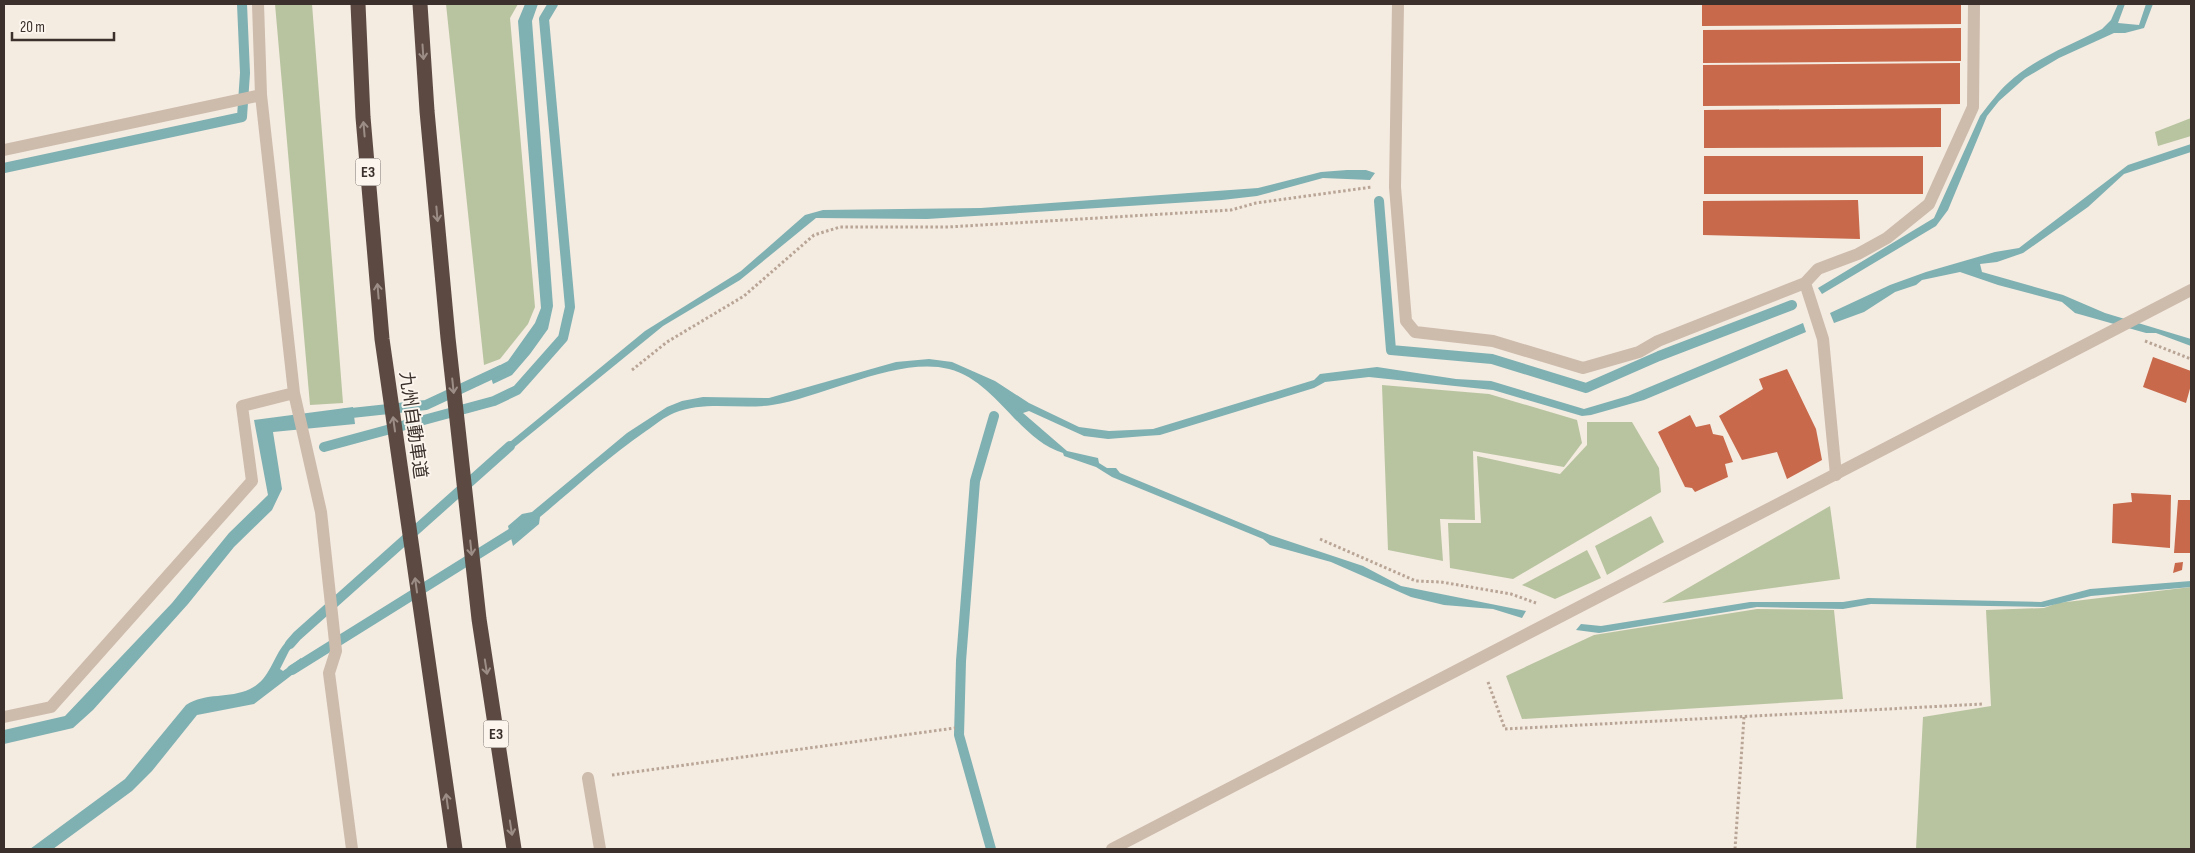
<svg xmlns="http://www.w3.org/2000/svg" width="2195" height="853" font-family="'Sofia Sans Condensed','Noto Sans JP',sans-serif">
<rect width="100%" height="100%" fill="#f4ebe1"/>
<!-- green -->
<path fill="#b8c4a0" d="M 275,4 L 312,4 L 343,403 L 310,405 Z
M 446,4 L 518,4 L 510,18 L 535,307 L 528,324 L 500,359 L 484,365 Z
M 2191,118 L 2191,136 L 2158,146 L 2155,132 Z
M 1382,385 L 1489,394 L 1577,420 L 1582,443 L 1564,467 L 1473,451 L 1475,520 L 1440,519 L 1443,561 L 1388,550 Z
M 1587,422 L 1632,422 L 1659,468 L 1661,492 L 1513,579 L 1450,568 L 1448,523 L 1481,523 L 1477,456 L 1560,474 L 1587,445 Z
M 1830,506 L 1840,579 L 1662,603 Z
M 1651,516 L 1664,542 L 1607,575 L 1595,546 Z
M 1587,550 L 1601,578 L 1555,599 L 1522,585 Z
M 2191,587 L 2191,849 L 1916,849 L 1923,717 L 1991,706 L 1986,610 L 2044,608 L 2058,603 Z
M 1757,609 L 1834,610 L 1843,699 L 1522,719 L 1506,676 L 1594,635 Z"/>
<!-- water -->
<path fill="#7fb0b2" d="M 525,4 L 538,4 L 532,21 L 553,306 L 548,329 L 530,354 L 512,375 L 493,384 L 489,371 L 508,361 L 535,323 L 541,308 L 518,21 Z
M 2118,4 L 2125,4 L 2118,23 L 2139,25 L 2146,4 L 2153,4 L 2144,28 L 2125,33 L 2114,33 L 2059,58 L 2025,78 L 1999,101 L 1987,116 L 1948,210 L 1936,226 L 1822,294 L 1818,288 L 1934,218 L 1980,116 C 1989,105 1997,93 2008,83 C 2033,59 2071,45 2102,29 L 2111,20 Z
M 2191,144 L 2191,152 L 2124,174 L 2088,207 L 2023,253 L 1997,262 L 1980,264 L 1982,272 L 2063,295 L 2105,313 L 2191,339 L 2191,346 L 2156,333 L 2146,333 L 2075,313 L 2062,302 L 1998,285 L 1960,272 L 1922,280 L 1916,285 L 1895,292 L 1864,312 L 1834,323 L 1830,313 L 1890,285 L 1926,272 L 1995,252 L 2019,248 L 2128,165 Z
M 1347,170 L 1366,170 L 1375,173 L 1370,180 L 1323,178 L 1257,196 L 1222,200 L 927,219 L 816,218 L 740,280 L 663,326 L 501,458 L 500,450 L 645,331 L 741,271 L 805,215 L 823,210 L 981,208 L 1258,188 L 1321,172 Z
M 1803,323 L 1806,332 L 1644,400 L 1591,415 L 1582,416 L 1493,390 L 1369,377 L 1325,382 L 1314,388 L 1160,435 L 1145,436 L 1108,439 L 1084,436 L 1029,411 L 1023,413 L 1067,451 L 1098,458 L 1099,463 L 1107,468 L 1116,468 L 1120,473 L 1270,535 L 1363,566 L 1401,586 L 1526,611 L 1522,618 L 1493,609 L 1444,605 L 1411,597 L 1331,562 L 1270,545 L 1263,539 L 1112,477 L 1096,467 L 1064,456 L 1063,453 C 1019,440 996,381 949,369 C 898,356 824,397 772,405 C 739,410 706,400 674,413 C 664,417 655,425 646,431 C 608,457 575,488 540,517 L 539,524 L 513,546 L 508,526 L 522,514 L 532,512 L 627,433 L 667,407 L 682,401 L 703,397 L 769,398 L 896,362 L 929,359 L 952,362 L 995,381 L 1029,403 L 1079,427 L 1109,431 L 1153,429 L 1314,380 L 1320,374 L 1377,367 L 1456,379 L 1491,381 L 1584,409 L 1628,396 Z
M 353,407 L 355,424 L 273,432 L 282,489 L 272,510 L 234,547 L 188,604 L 93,710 L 73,728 L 4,744 L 4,730 L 65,716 L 172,603 L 229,533 L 268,495 L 254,420 Z
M 2191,581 L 2191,587 L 2091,596 L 2044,607 L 1871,604 L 1843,609 L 1757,607 L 1599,633 L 1576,630 L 1581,624 L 1601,626 L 1750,602 L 1843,602 L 1868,598 L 2041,602 L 2090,589 Z
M 296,633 L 301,636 L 289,651 L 280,669 L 283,671 L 301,658 L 305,665 L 254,704 L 197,715 L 152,771 L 132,791 L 53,849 L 30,849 L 125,779 L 186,705 C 206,692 229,699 250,689 C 268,681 272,661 282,647 C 286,641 291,637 296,633 Z"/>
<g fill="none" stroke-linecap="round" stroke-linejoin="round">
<!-- stream -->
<path stroke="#7fb0b2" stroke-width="10" d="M 4,168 L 242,117 L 245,73 L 242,4
M 1379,201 L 1391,350 L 1492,359 L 1586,388 L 1659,356 L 1792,305
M 342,414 L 426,405 L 501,370
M 324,447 L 494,401 L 517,390 L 563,338 L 570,307 L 544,19 L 553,4
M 290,644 L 297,636 L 510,446
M 292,670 L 520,528
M 991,849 L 959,735 L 961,661 L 975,481 L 994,416"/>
</g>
<!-- building -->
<path fill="#c8694b" d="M 1702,4 L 1961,4 L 1961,24 L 1702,26 Z
M 1961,28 L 1961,61 L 1703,63 L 1703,30 Z
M 1960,63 L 1960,104 L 1703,106 L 1703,65 Z
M 1941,108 L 1941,147 L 1704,148 L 1704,110 Z
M 1704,156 L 1923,156 L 1923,194 L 1704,194 Z
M 1858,200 L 1860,239 L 1703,235 L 1703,201 Z
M 2153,357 L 2191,371 L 2191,385 L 2186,403 L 2143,387 Z
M 1787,369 L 1816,429 L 1822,460 L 1787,479 L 1777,452 L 1742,460 L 1719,416 L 1763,389 L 1759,379 Z
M 1690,415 L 1696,427 L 1710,424 L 1713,434 L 1723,436 L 1733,462 L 1725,464 L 1728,477 L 1695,492 L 1692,488 L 1685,487 L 1658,432 Z
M 2131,493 L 2171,495 L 2170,548 L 2112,543 L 2113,504 L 2132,502 Z
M 2178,500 L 2191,500 L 2191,553 L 2174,553 Z
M 2183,562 L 2182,570 L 2173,573 L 2175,563 Z"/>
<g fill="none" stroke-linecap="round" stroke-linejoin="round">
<!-- path -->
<path stroke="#b9a596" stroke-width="3" stroke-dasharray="2.5 2.5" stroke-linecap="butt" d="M 2145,341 L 2191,359
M 632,370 L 667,342 L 744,296 L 814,235 L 840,227 L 948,227 L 1231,210 L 1256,203 L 1372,187
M 1320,539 L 1416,581 L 1441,582 L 1511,594 L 1536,603
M 1488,682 L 1505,729 L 1983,704
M 612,775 L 955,728
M 1735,849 L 1744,717"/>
<!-- minor -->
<path stroke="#cdbbac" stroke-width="12" d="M 258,4 L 261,95 L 294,393 L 321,512 L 336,651 L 329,673 L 352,849
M 1398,4 L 1395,187 L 1406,321 L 1415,332 L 1493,341 L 1583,368 L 1639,352 L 1658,341 L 1805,283 L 1818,269 L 1858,254 L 1887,238 L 1929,204 L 1973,107 L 1974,4
M 4,150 L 261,95
M 1805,283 L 1823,339 L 1836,475
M 4,717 L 51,707 L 252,481 L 242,406 L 294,393
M 588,778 L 600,849"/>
<!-- tertiary -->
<path stroke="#cdbbac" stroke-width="12" d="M 1112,849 L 2191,290"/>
<!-- motorway -->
<path stroke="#5c4a42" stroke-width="15" d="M 358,4 L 363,117 L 382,339 L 455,849
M 420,4 L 427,111 L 448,338 L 479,619 L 514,849"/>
</g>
<!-- one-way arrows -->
<defs><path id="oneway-shaft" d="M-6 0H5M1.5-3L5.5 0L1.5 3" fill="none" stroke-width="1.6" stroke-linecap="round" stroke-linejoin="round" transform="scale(1.25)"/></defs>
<g stroke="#9c8e87">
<use href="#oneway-shaft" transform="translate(423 52) rotate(86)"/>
<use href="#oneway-shaft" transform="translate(364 129) rotate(-95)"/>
<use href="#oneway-shaft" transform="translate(437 214) rotate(85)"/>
<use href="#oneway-shaft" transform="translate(378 291) rotate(-95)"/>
<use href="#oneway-shaft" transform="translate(453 386) rotate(84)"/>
<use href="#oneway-shaft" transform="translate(394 424) rotate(-98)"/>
<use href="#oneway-shaft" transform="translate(471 548) rotate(84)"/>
<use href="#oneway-shaft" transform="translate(416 585) rotate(-98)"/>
<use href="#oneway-shaft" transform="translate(486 667) rotate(81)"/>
<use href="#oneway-shaft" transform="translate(447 801) rotate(-98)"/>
<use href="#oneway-shaft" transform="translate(511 828) rotate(81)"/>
</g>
<g text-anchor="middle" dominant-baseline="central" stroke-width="4" stroke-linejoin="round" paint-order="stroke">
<!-- shield labels -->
<g fill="#fbf5ee" stroke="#756b66" stroke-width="1">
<rect x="355.5" y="158.5" width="25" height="27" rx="4"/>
<rect x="483.5" y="720.5" width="25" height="27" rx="4"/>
</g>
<g font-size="16" font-weight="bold" fill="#3b302b">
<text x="368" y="172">E3</text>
<text x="496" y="734">E3</text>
</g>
<!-- street labels -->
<g font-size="18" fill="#3b302b" stroke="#fbf5ee">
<text transform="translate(413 425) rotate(82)">九州自動車道</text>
</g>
</g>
<!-- border -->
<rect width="2195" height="853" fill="none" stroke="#3b302b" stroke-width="10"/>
<!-- scale -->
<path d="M12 32v8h102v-8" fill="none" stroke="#3b302b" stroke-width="2.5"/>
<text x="20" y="32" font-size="15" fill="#3b302b" stroke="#fbf5ee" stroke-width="4" paint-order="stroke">20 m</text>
</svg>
